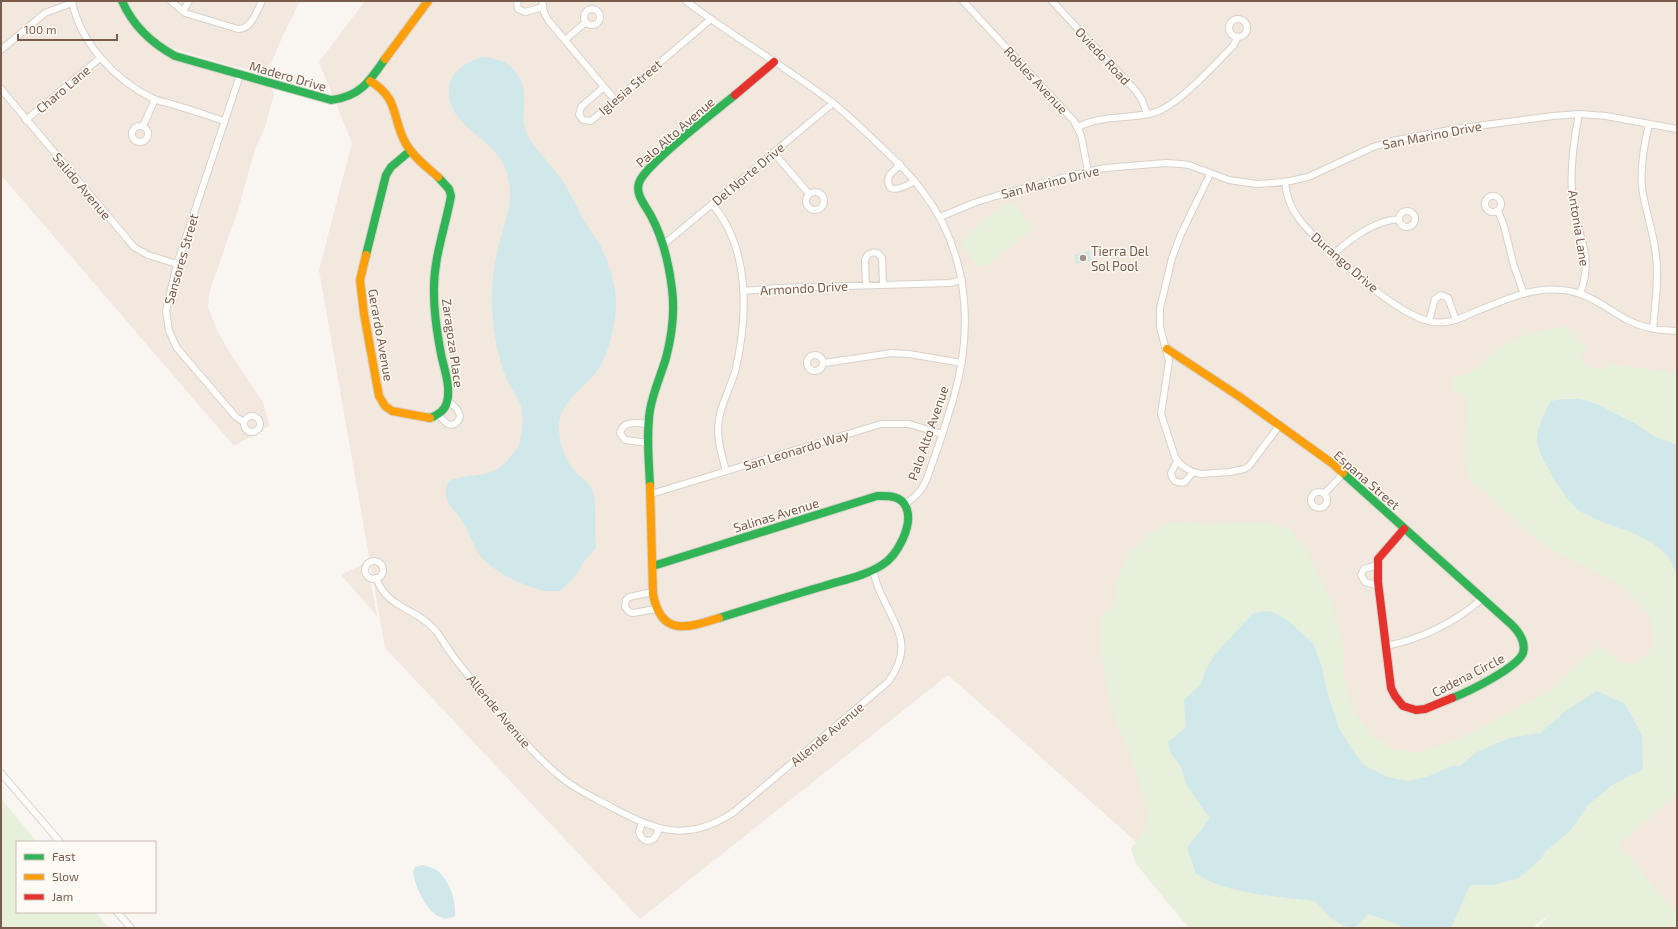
<svg xmlns="http://www.w3.org/2000/svg" width="1678" height="929" font-family="'Exo 2',sans-serif">
<rect width="100%" height="100%" fill="#f9f5f0"/>
<!-- residential -->
<path fill="#f2e8de" d="M 1,1 L 118,1 L 144,39 L 159,52 L 174,59 L 192,65 L 272,87 L 274,95 L 264,130 L 255,149 L 239,207 L 209,293 L 208,307 L 217,330 L 230,353 L 263,402 L 269,426 L 234,446 L 1,175 Z
M 126,1 L 300,1 L 284,33 L 270,66 L 254,70 L 232,66 L 162,45 L 148,34 L 136,21 Z
M 365,1 L 1677,1 L 1677,928 L 1612,880 L 1527,928 L 1246,928 L 1150,854 L 948,675 L 640,919 L 385,648 L 319,270 L 352,143 L 319,62 Z
M 367,562 L 377,616 L 341,575 Z"/>
<!-- green -->
<path fill="#e7f0db" d="M 1006,203 L 1013,203 L 1031,225 L 1030,231 L 985,267 L 977,266 L 961,245 L 963,238 Z
M 1566,326 L 1587,347 L 1580,359 L 1591,369 L 1604,369 L 1610,364 L 1677,373 L 1677,445 L 1653,436 L 1638,425 L 1537,441 L 1546,465 L 1558,485 L 1602,522 L 1642,536 L 1668,556 L 1677,574 L 1677,793 L 1619,845 L 1677,915 L 1677,928 L 1537,928 L 1562,902 L 1533,928 L 1451,928 L 1470,885 L 1494,885 L 1541,859 L 1545,852 L 1571,830 L 1588,805 L 1612,785 L 1643,769 L 1566,711 L 1540,733 L 1510,738 L 1477,752 L 1459,766 L 1451,766 L 1429,776 L 1408,781 L 1387,777 L 1364,765 L 1351,748 L 1338,726 L 1326,688 L 1322,667 L 1221,650 L 1214,656 L 1206,669 L 1201,684 L 1184,700 L 1186,727 L 1171,753 L 1181,767 L 1187,786 L 1210,818 L 1254,894 L 1315,901 L 1328,917 L 1350,928 L 1189,928 L 1136,864 L 1131,849 L 1146,828 L 1148,811 L 1133,762 L 1112,711 L 1100,648 L 1102,616 L 1115,604 L 1116,586 L 1122,566 L 1132,551 L 1151,532 L 1167,524 L 1184,522 L 1216,524 L 1239,522 L 1263,523 L 1289,528 L 1308,551 L 1322,584 L 1331,600 L 1343,647 L 1344,676 L 1352,708 L 1371,735 L 1396,750 L 1421,752 L 1461,738 L 1548,692 L 1572,668 L 1599,646 C 1606,650 1612,657 1618,661 C 1630,668 1648,660 1653,647 C 1655,642 1653,625 1651,620 C 1650,615 1645,611 1642,607 C 1618,575 1576,567 1544,544 C 1518,526 1498,501 1472,483 C 1458,459 1468,425 1467,398 L 1457,393 L 1451,388 L 1452,378 C 1458,374 1464,376 1469,373 C 1482,367 1489,354 1500,347 C 1520,334 1543,330 1566,326 Z
M 1,798 L 37,842 L 17,842 L 17,912 L 95,912 L 109,928 L 1,928 Z
M 1368,914 L 1400,925 L 1402,928 L 1355,928 Z"/>
<!-- water -->
<path fill="#d0e8ea" d="M 484,57 C 497,58 508,62 516,72 C 531,94 520,107 525,128 C 529,144 546,159 556,172 C 569,188 576,206 586,224 C 591,232 597,239 601,247 C 611,268 619,294 615,317 C 612,336 608,355 597,371 C 583,391 557,402 559,430 C 560,445 565,462 577,473 C 582,479 590,483 593,491 C 597,502 594,533 596,548 L 585,560 L 574,578 L 560,591 C 555,591 550,591 545,591 C 524,587 491,571 479,554 C 472,543 469,531 462,521 C 453,507 439,500 449,481 C 473,471 492,482 511,456 C 513,453 516,450 518,447 C 523,434 525,411 518,399 C 514,391 508,384 505,375 C 499,358 494,337 493,319 C 490,294 493,268 499,244 C 506,217 515,202 507,173 C 496,135 441,127 450,83 C 454,68 471,60 484,57 Z
M 1089,251 L 1091,260 L 1077,264 L 1074,255 Z
M 1563,399 L 1580,399 L 1597,404 L 1638,425 L 1653,436 L 1677,445 L 1677,574 C 1674,568 1671,560 1667,555 C 1642,529 1609,529 1580,511 C 1567,503 1539,458 1537,441 C 1536,430 1545,411 1551,401 Z
M 1270,611 L 1286,619 L 1313,643 L 1322,667 L 1326,688 L 1338,726 L 1351,748 L 1364,765 L 1387,777 L 1408,781 L 1429,776 L 1451,766 L 1459,766 L 1477,752 L 1510,738 L 1540,733 L 1566,711 L 1597,691 L 1625,704 L 1642,735 L 1643,769 L 1612,785 L 1588,805 L 1571,830 L 1545,852 L 1541,859 L 1519,878 L 1494,885 L 1470,885 L 1451,928 L 1402,928 L 1400,925 L 1368,914 L 1355,928 C 1338,928 1325,912 1315,901 C 1275,896 1231,895 1196,874 L 1187,848 L 1210,818 L 1187,786 L 1181,767 L 1171,753 L 1168,742 L 1186,727 L 1184,700 L 1201,684 L 1206,669 L 1214,656 L 1253,613 Z
M 423,865 C 428,867 434,868 438,871 C 450,882 456,900 455,916 C 433,929 415,888 413,872 L 415,867 Z"/>
<g fill="none" stroke-linecap="round" stroke-linejoin="round">
<defs>
<path id="street" d="M 72,1 C 80,43 116,81 154,99 C 161,102 170,103 177,106 C 193,110 208,116 224,121
M 171,1 L 185,13 L 238,29 C 252,29 256,12 262,1
M 517,1 L 518,9 L 525,12 L 543,7
M 542,1 L 544,12 L 548,20 L 615,100
M 686,1 C 732,36 783,65 829,100 C 845,112 860,127 875,141 C 892,157 909,173 923,192 C 969,252 974,330 953,400 C 946,422 940,443 932,464 C 929,472 927,481 922,488 C 918,495 911,499 906,504
M 963,1 L 1074,121 L 1081,135 L 1088,171
M 1052,1 L 1136,91 L 1142,100 L 1147,114
M584 17a8 8 0 1 1 16 0a8 8 0 1 1-16 0Z
M 183,11 L 189,1
M1229 28a9 9 0 1 1 18 0a9 9 0 1 1-18 0Z
M 565,40 L 586,22
M 1,50 L 45,13 L 72,3
M 240,75 L 177,264 L 166,311 L 169,331 L 177,348 L 236,417 L 244,422
M 604,87 L 581,107 L 579,115 L 583,120 L 591,121 L 711,19
M 1,89 L 134,247 L 148,255 L 177,264
M 1579,114 C 1573,144 1569,174 1573,205 C 1579,241 1594,256 1580,294
M 26,120 L 100,58
M 1649,124 C 1644,145 1640,166 1642,187 C 1645,211 1654,233 1656,256 C 1659,280 1655,305 1653,329
M132 134a8 8 0 1 1 16 0a8 8 0 1 1-16 0Z
M 143,126 L 155,99
M 1078,127 C 1101,115 1129,119 1153,113 C 1178,106 1214,65 1233,46 L 1238,37
M 774,153 L 809,194
M 900,164 L 889,176 C 884,198 906,186 915,181
M 1210,174 L 1181,234 L 1172,258 L 1160,308 L 1160,327 L 1169,361 L 1161,414 L 1175,457 L 1180,464 L 1186,468 L 1193,472 L 1201,474 L 1230,472 L 1244,469 L 1249,466 L 1279,426
M 1285,182 C 1286,194 1290,206 1297,216 C 1306,230 1320,241 1333,253 C 1357,275 1382,299 1411,314 C 1422,320 1434,324 1446,322 C 1455,321 1464,317 1472,313 C 1501,302 1530,286 1562,290 C 1588,292 1606,308 1627,320 C 1643,328 1660,331 1677,331
M806 201a9 9 0 1 1 18 0a9 9 0 1 1-18 0Z
M1485 204a8 8 0 1 1 16 0a8 8 0 1 1-16 0Z
M 712,204 C 750,248 748,314 736,368 C 732,384 724,398 720,414 C 715,433 721,453 726,471
M1399 219a8 8 0 1 1 16 0a8 8 0 1 1-16 0Z
M 1498,211 L 1504,226 L 1514,266 L 1524,294
M 940,217 L 974,203 L 996,196 L 1073,175 L 1105,168 L 1166,163 L 1181,164 L 1189,165 L 1229,180 L 1257,184 L 1273,183 L 1290,181 L 1308,177 L 1373,147 L 1392,141 L 1455,129 L 1553,116 L 1580,114 L 1606,116 L 1677,129
M 663,245 L 833,103
M 1334,254 C 1352,237 1374,221 1399,219
M 866,285 L 865,260 C 868,251 877,250 882,258 L 883,284
M 743,291 L 778,288 L 950,283 L 962,280
M 1429,321 L 1435,299 L 1441,295 L 1448,298 L 1456,320
M807 363a8 8 0 1 1 16 0a8 8 0 1 1-16 0Z
M 824,363 L 892,353 L 909,354 L 962,363
M 438,414 C 441,417 444,422 448,424 C 455,427 462,419 459,413 C 457,408 452,404 447,401
M244 424a8 8 0 1 1 16 0a8 8 0 1 1-16 0Z
M 649,424 C 638,423 623,420 620,433 L 625,440 L 649,443
M 1177,461 L 1171,473 C 1172,481 1177,484 1185,482 L 1193,472
M1311 500a8 8 0 1 1 16 0a8 8 0 1 1-16 0Z
M 651,494 L 881,424 L 909,424 L 942,434
M 1324,494 L 1343,474
M365 570a9 9 0 1 1 18 0a9 9 0 1 1-18 0Z
M 1378,565 L 1364,569 L 1361,575 L 1365,582 L 1379,586
M 376,578 C 388,610 416,607 436,631 C 442,639 447,648 453,656 C 468,676 485,695 501,715 C 520,737 539,760 562,778 C 578,791 597,799 615,809 C 658,832 689,842 734,812 L 888,682 C 914,647 897,629 882,596 C 878,588 875,579 873,570
M 653,592 L 629,597 L 626,600 L 625,607 L 629,612 L 633,613 L 656,609
M 1386,646 C 1421,639 1455,622 1482,599
M 1,773 L 60,842
M 642,823 L 639,832 C 643,846 658,842 658,828
M 117,912 L 131,928"/>
<path id="fast" d="M 122,1 C 133,26 151,43 175,56 L 331,100 C 360,97 370,81 385,59
M 366,255 L 386,175 L 391,167 L 410,151
M 430,418 C 438,415 445,411 447,402 C 451,386 444,369 441,354 C 437,333 434,313 434,293 C 433,259 445,229 451,196 L 449,189 L 438,177
M 1343,473 L 1512,625 C 1519,632 1526,642 1523,653 C 1517,668 1468,692 1452,698
M 650,486 C 649,461 646,435 650,410 C 653,392 661,375 666,358 C 672,335 675,312 672,289 C 669,264 663,238 651,216 C 646,206 635,195 639,183 C 644,165 717,110 735,95
M 653,566 L 877,496 C 888,496 901,495 906,507 C 914,525 897,556 882,565 C 865,576 843,580 824,586 C 789,596 754,607 719,618"/>
<path id="slow" d="M 385,59 L 428,1
M 370,81 C 400,99 391,117 406,144 C 414,158 427,167 438,177
M 366,255 L 360,280 L 364,314 L 379,396 L 385,406 L 392,411 L 430,418
M 1167,349 L 1240,397 L 1333,464 L 1343,473
M 650,486 L 653,594 C 661,637 687,628 719,618"/>
<path id="jam" d="M 735,95 L 774,62
M 1404,529 L 1378,559 L 1378,582 L 1391,688 L 1395,696 L 1403,706 L 1416,710 L 1425,709 L 1452,698"/>
</defs>
<!-- street casing -->
<use href="#street" stroke="#d7d1cb" stroke-width="8"/>
<!-- fast casing -->
<use href="#fast" stroke="#d9d2cb" stroke-width="10"/>
<!-- slow casing -->
<use href="#slow" stroke="#d9d2cb" stroke-width="10"/>
<!-- jam casing -->
<use href="#jam" stroke="#d9d2cb" stroke-width="10"/>
<!-- street -->
<use href="#street" stroke="#fefefd" stroke-width="6"/>
<!-- fast -->
<use href="#fast" stroke="#30b455" stroke-width="8"/>
<!-- slow -->
<use href="#slow" stroke="#ff9f0a" stroke-width="8"/>
<!-- jam -->
<use href="#jam" stroke="#e5322d" stroke-width="8"/>
</g>
<!-- markers -->
<circle fill="#a69286" stroke="#fffaf3" stroke-width="1.5" cx="1083" cy="258" r="4"/>
<g text-anchor="middle" dominant-baseline="central" stroke-width="3" stroke-linejoin="round" paint-order="stroke">
<!-- street labels -->
<g font-size="13" fill="#7a5c4d" stroke="#fffaf3">
<text transform="translate(1103 56) rotate(47)">Oviedo Road</text>
<text transform="translate(288 76) rotate(16)">Madero Drive</text>
<text transform="translate(1036 80) rotate(47)">Robles Avenue</text>
<text transform="translate(630 87) rotate(-40)">Iglesia Street</text>
<text transform="translate(63 89) rotate(-40)">Charo Lane</text>
<text transform="translate(675 132) rotate(-41)">Palo Alto Avenue</text>
<text transform="translate(1432 135) rotate(-11)">San Marino Drive</text>
<text transform="translate(748 174) rotate(-40)">Del Norte Drive</text>
<text transform="translate(1050 182) rotate(-14)">San Marino Drive</text>
<text transform="translate(82 186) rotate(50)">Salido Avenue</text>
<text transform="translate(1579 228) rotate(81)">Antonia Lane</text>
<text transform="translate(181 259) rotate(-74)">Sansores Street</text>
<text transform="translate(1345 262) rotate(41)">Durango Drive</text>
<text transform="translate(804 288) rotate(-3)">Armondo Drive</text>
<text transform="translate(381 335) rotate(80)">Gerardo Avenue</text>
<text transform="translate(453 343) rotate(82)">Zaragoza Place</text>
<text transform="translate(928 433) rotate(-71)">Palo Alto Avenue</text>
<text transform="translate(796 450) rotate(-17)">San Leonardo Way</text>
<text transform="translate(1367 480) rotate(41)">Espana Street</text>
<text transform="translate(776 515) rotate(-17)">Salinas Avenue</text>
<text transform="translate(1468 675) rotate(-27)">Cadena Circle</text>
<text transform="translate(499 711) rotate(50)">Allende Avenue</text>
<text transform="translate(827 734) rotate(-40)">Allende Avenue</text>
</g>
<!-- poi labels -->
<g font-size="13" fill="#7a5c4d" stroke="#fffaf3" text-anchor="start">
<text x="1091" y="251">Tierra Del<tspan x="1091" dy="15">Sol Pool</tspan></text>
</g>
</g>
<!-- border -->
<rect width="1678" height="929" fill="none" stroke="#7a5c4d" stroke-width="4"/>
<!-- legend -->
<rect x="16" y="841" width="140" height="72" fill="#fffaf3" stroke="#cabbb1"/>
<rect x="24" y="854" width="20" height="6" fill="#30b455" stroke="#cabbb1"/>
<text x="52" y="861" font-size="12" fill="#7a5c4d">Fast</text>
<rect x="24" y="874" width="20" height="6" fill="#ff9f0a" stroke="#cabbb1"/>
<text x="52" y="881" font-size="12" fill="#7a5c4d">Slow</text>
<rect x="24" y="894" width="20" height="6" fill="#e5322d" stroke="#cabbb1"/>
<text x="52" y="901" font-size="12" fill="#7a5c4d">Jam</text>
<!-- scale -->
<path d="M18 34v6h99v-6" fill="none" stroke="#7a5c4d" stroke-width="2"/>
<text x="24" y="34" font-size="12" fill="#7a5c4d" stroke="#fffaf3" stroke-width="3" paint-order="stroke">100 m</text>
</svg>
